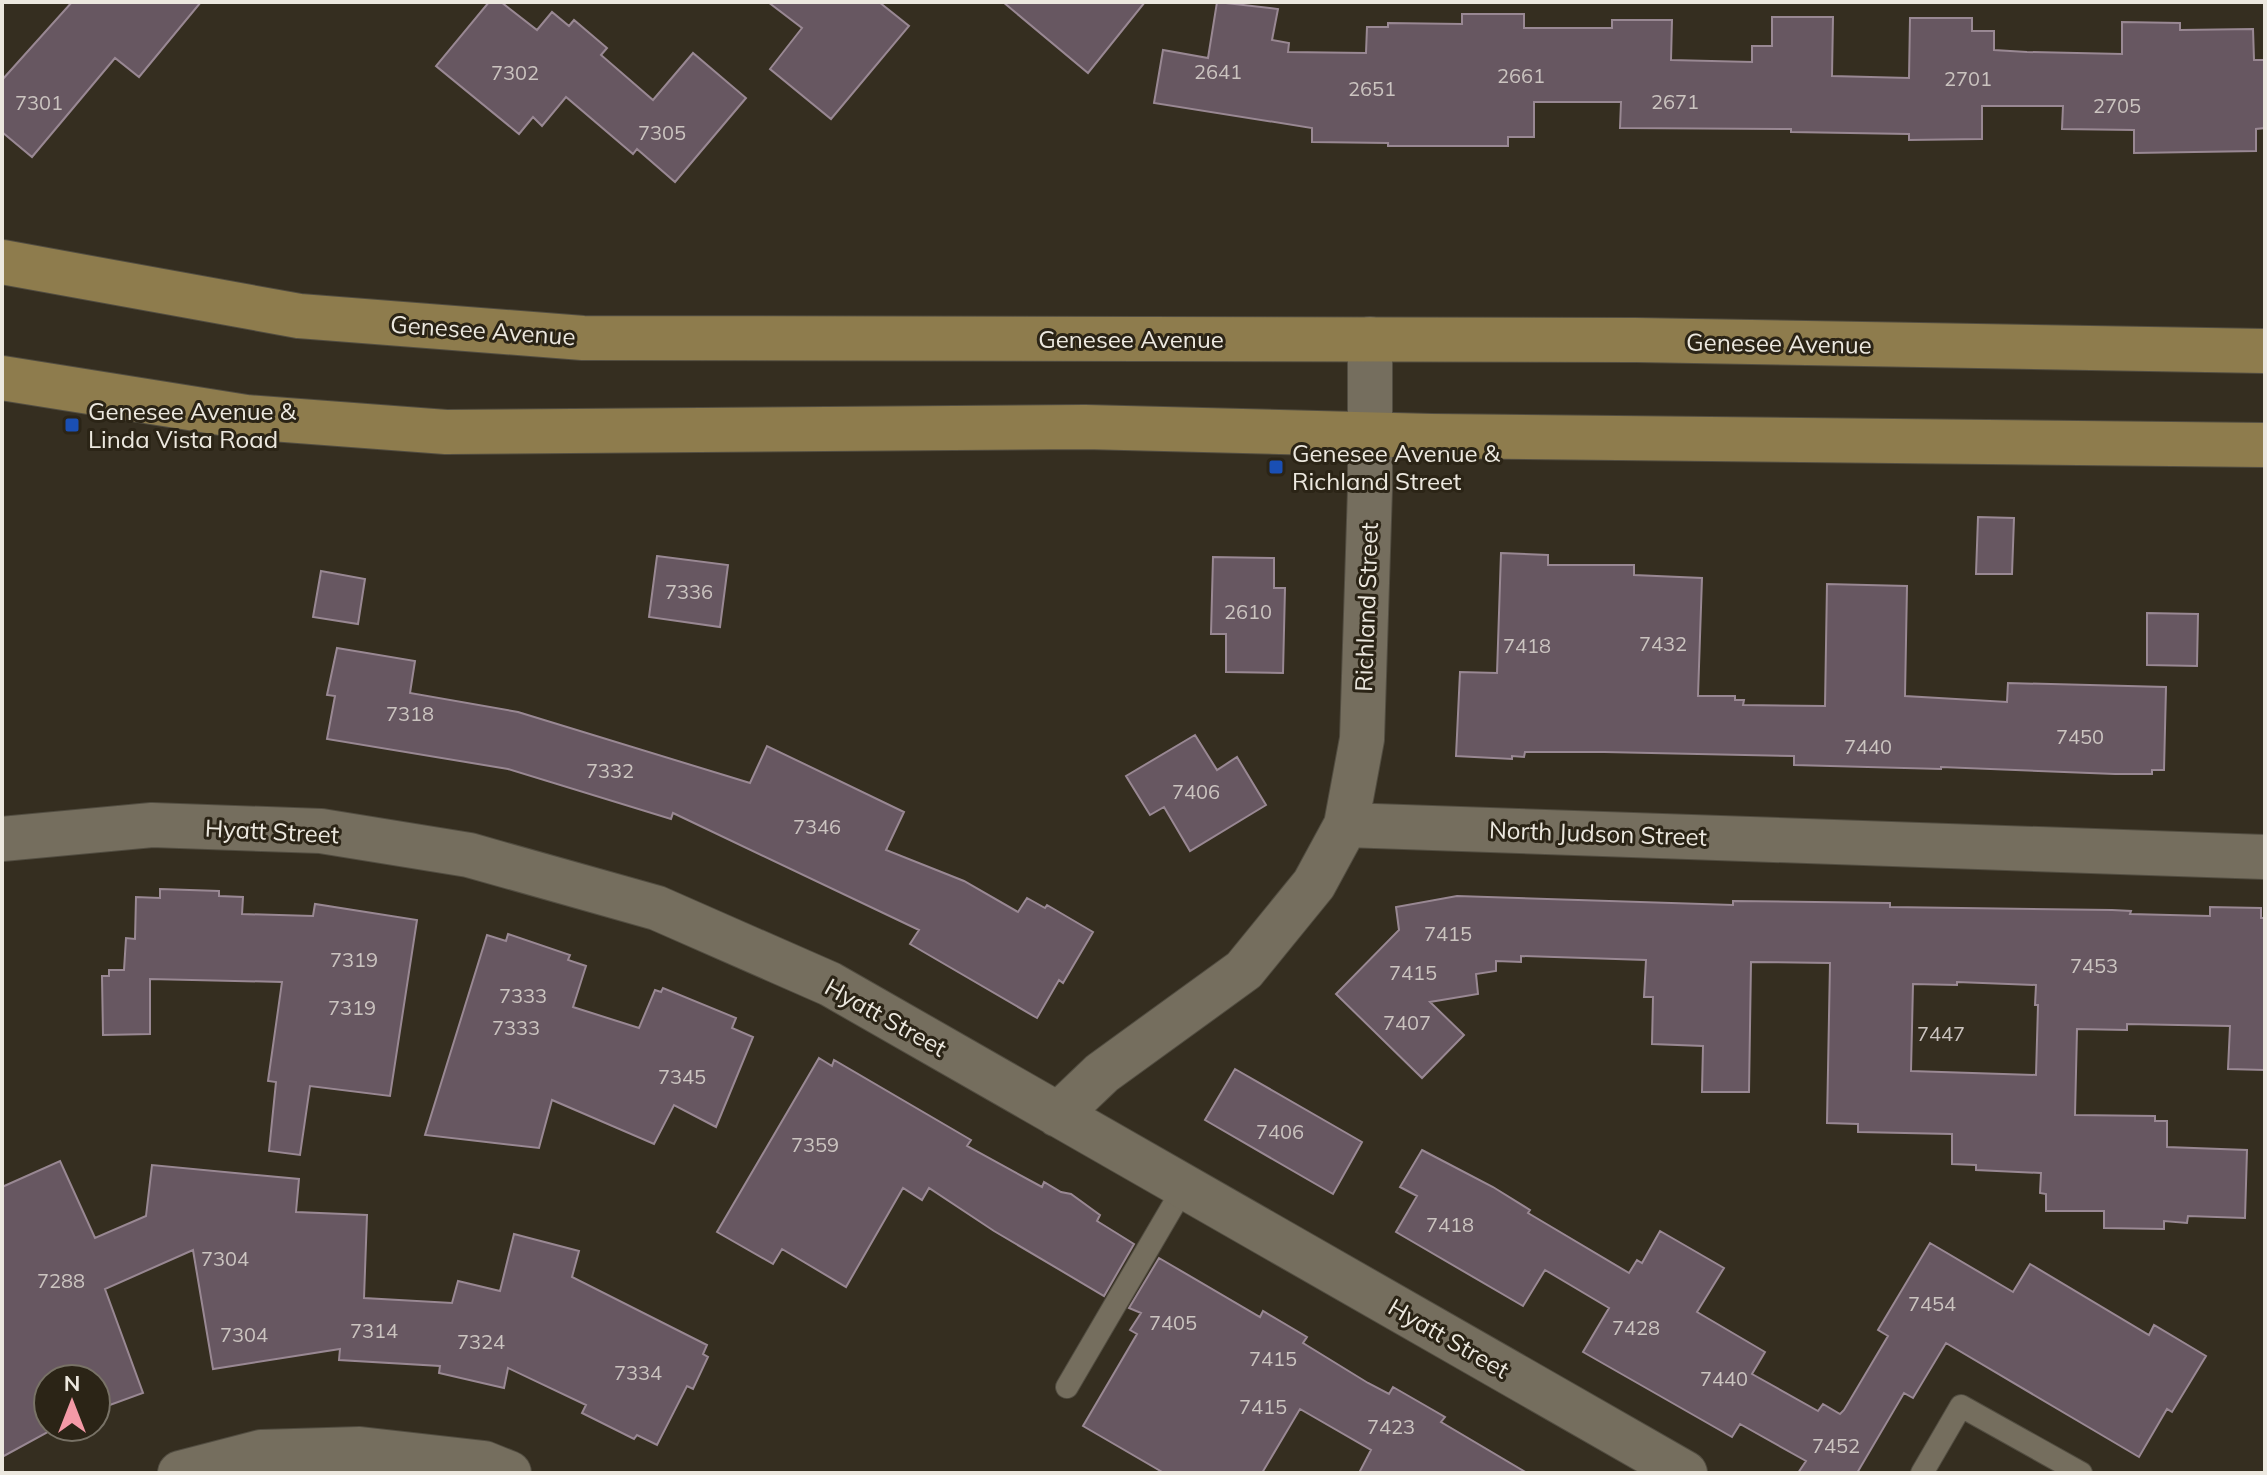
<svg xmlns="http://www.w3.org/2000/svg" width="2267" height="1475" font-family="Mulish,sans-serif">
<rect width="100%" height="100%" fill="#352e20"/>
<!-- building -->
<path fill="#675761" stroke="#998893" stroke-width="2" fill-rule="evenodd" d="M 72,2 L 201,2 L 139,77 L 115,58 L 32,157 L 2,132 L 2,80 Z
M 489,2 L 501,2 L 537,30 L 552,12 L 569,26 L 574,20 L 607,48 L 601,55 L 653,100 L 693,53 L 746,98 L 675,182 L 637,149 L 633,154 L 566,97 L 542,126 L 533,117 L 519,134 L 436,66 Z
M 768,2 L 879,2 L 909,26 L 831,119 L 770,69 L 802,28 Z
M 1003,2 L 1145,2 L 1088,73 Z
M 1217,2 L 1278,9 L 1272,40 L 1289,43 L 1288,52 L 1366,53 L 1367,27 L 1388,27 L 1388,23 L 1462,24 L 1462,14 L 1524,14 L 1524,28 L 1612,28 L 1612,20 L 1672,20 L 1671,60 L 1752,62 L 1752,46 L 1772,46 L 1772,17 L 1833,17 L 1832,76 L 1909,78 L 1910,18 L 1972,18 L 1972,31 L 1994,31 L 1994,50 L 2027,52 L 2122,54 L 2122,22 L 2180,23 L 2180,30 L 2253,29 L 2254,60 L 2265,60 L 2265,128 L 2256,129 L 2256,151 L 2134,153 L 2134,130 L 2062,129 L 2063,106 L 1982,106 L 1982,139 L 1909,140 L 1909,134 L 1791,132 L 1791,129 L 1620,128 L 1621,102 L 1534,102 L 1534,137 L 1508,137 L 1508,146 L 1388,146 L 1388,143 L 1312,142 L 1312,128 L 1154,103 L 1163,50 L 1208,58 Z
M 1978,517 L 2014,518 L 2012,574 L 1976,574 Z
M 1501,553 L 1548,555 L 1548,565 L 1634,565 L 1634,575 L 1702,578 L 1698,696 L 1735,696 L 1735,700 L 1744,700 L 1743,705 L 1825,706 L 1827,584 L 1907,586 L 1905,696 L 2007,702 L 2008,683 L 2166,687 L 2164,770 L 2152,770 L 2152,774 L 2115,774 L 1941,767 L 1941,769 L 1794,765 L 1794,756 L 1604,752 L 1525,752 L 1524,757 L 1512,756 L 1512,759 L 1456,756 L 1460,672 L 1497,673 Z
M 657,556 L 728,565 L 720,627 L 649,617 Z
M 1213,557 L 1274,558 L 1274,588 L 1285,588 L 1283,673 L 1226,672 L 1226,634 L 1211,634 Z
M 321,571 L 365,579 L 358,624 L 313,617 Z
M 2147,613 L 2198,614 L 2197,666 L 2147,665 Z
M 337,648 L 415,661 L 410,693 L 518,712 L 750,783 L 767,746 L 904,812 L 886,850 L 964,881 L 1018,912 L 1027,898 L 1045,908 L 1047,905 L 1093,932 L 1063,983 L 1059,980 L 1037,1018 L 910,944 L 919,930 L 673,813 L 671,819 L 508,769 L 327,739 L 335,696 L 327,695 Z
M 1195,735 L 1217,770 L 1237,757 L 1266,805 L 1190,851 L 1164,807 L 1150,815 L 1126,776 Z
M 160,889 L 219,891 L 219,896 L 243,897 L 242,914 L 313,916 L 315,904 L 417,920 L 390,1096 L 310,1086 L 300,1155 L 269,1151 L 276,1082 L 268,1081 L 282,982 L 150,979 L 150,1034 L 103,1035 L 102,976 L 109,976 L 109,970 L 124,970 L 126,938 L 135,939 L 136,897 L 160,898 Z
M 1457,896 L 1733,905 L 1733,901 L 1890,903 L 1890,907 L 2112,910 L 2131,911 L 2130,914 L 2210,916 L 2210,907 L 2261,908 L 2261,918 L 2265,918 L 2265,1070 L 2228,1069 L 2230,1026 L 2127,1024 L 2127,1030 L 2077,1029 L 2075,1115 L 2155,1116 L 2155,1121 L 2167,1121 L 2167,1147 L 2247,1150 L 2245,1218 L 2188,1216 L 2187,1223 L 2164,1221 L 2164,1229 L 2104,1228 L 2104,1211 L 2046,1211 L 2046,1194 L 2040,1193 L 2041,1173 L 1976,1170 L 1976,1165 L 1952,1164 L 1952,1134 L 1858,1132 L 1858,1124 L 1827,1123 L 1830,963 L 1751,962 L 1749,1092 L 1702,1092 L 1703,1046 L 1652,1044 L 1653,997 L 1644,997 L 1646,960 L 1521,956 L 1521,962 L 1496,961 L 1496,971 L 1476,974 L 1478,994 L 1430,1002 L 1464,1035 L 1422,1078 L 1336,994 L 1399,930 L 1396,907 ZM 1957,982 L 2036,985 L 2035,1005 L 2038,1005 L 2036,1075 L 1911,1071 L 1913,984 L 1957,985 Z
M 508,934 L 570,955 L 568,960 L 586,966 L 573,1007 L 639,1028 L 655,990 L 661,992 L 663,988 L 736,1018 L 732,1028 L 753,1037 L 716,1127 L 674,1105 L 654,1144 L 552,1100 L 539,1148 L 425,1135 L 487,935 L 506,941 Z
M 819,1058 L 832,1066 L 834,1060 L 971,1140 L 967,1146 L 1042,1187 L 1044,1182 L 1061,1192 L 1071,1194 L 1100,1215 L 1097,1221 L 1134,1244 L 1104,1296 L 994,1231 L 929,1188 L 922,1200 L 903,1188 L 846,1287 L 782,1249 L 773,1264 L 717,1232 Z
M 1235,1069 L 1362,1142 L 1333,1194 L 1205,1120 Z
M 1422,1150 L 1493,1187 L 1530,1210 L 1528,1213 L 1629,1273 L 1637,1260 L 1642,1263 L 1660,1231 L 1724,1268 L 1697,1312 L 1765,1352 L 1752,1374 L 1818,1411 L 1823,1404 L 1840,1414 L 1844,1410 L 1888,1336 L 1878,1330 L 1930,1243 L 2013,1292 L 2030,1264 L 2149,1335 L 2154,1325 L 2206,1356 L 2172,1412 L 2167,1409 L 2139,1457 L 1946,1343 L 1913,1398 L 1904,1393 L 1857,1473 L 1798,1473 L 1806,1461 L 1740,1424 L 1732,1437 L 1583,1352 L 1609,1308 L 1545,1270 L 1523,1306 L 1396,1232 L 1417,1196 L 1400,1187 Z
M 60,1161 L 95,1238 L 146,1216 L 152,1165 L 299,1179 L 296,1212 L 367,1215 L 364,1298 L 452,1303 L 458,1281 L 500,1291 L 514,1234 L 579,1251 L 572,1277 L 707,1345 L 703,1354 L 708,1357 L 693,1389 L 687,1386 L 657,1445 L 637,1435 L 634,1439 L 582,1413 L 586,1405 L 508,1368 L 504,1388 L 439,1373 L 440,1366 L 339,1360 L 340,1349 L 213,1369 L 193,1250 L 105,1289 L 143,1393 L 96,1410 L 96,1379 L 48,1379 L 48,1432 L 2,1457 L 2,1187 Z
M 1159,1258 L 1260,1317 L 1263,1311 L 1307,1337 L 1303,1343 L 1368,1383 L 1389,1394 L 1393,1387 L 1445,1417 L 1441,1422 L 1527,1473 L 1359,1473 L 1371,1450 L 1300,1409 L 1262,1473 L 1164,1473 L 1083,1426 L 1137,1334 L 1130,1330 L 1141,1313 L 1129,1308 Z"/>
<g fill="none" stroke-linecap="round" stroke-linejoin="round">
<defs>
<path id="lane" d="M 1067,1387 L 1184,1187
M 1922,1473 L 1961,1406 L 2081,1473"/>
<path id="street" d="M 1346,825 L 1362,739 L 1370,489 L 1370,339
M 2,839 L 152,825 L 321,831 L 469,855 L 657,908 L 830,984 L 1685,1473
M 1058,1115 L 1102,1073 L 1244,970 L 1314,884 L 1346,825 L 2265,857
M 180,1473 L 261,1452 L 360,1449 L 484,1463 L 509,1473"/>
<path id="primary" d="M 2,262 L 299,316 L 583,338 L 1636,340 L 2265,351
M 2,378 L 246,417 L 446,432 L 1085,427 L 1432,436 L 2265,445"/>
</defs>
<!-- lane casing -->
<use href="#lane" stroke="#524d41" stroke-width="24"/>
<!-- street casing -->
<use href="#street" stroke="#524d41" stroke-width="46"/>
<!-- primary casing -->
<use href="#primary" stroke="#524d41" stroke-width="46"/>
<!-- lane -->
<use href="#lane" stroke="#756e5e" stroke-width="22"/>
<!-- street -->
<use href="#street" stroke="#756e5e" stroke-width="44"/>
<!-- primary -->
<use href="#primary" stroke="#8e7c4d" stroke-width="44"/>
</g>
<!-- markers -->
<g fill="#1a4fb4" stroke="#2b2416" stroke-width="3">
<rect x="64" y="417" width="16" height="16" rx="4"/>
<rect x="1268" y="459" width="16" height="16" rx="4"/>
</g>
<g text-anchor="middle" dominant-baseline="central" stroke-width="6" stroke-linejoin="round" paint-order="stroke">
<!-- number labels -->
<g font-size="20" fill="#cbc4c0">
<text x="1218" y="71">2641</text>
<text x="515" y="72">7302</text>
<text x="1521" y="75">2661</text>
<text x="1968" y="78">2701</text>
<text x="1372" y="88">2651</text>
<text x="1675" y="101">2671</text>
<text x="39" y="102">7301</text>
<text x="2117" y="105">2705</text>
<text x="662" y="132">7305</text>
<text x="689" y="591">7336</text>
<text x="1248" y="611">2610</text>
<text x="1663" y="643">7432</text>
<text x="1527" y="645">7418</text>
<text x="410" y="713">7318</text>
<text x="2080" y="736">7450</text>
<text x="1868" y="746">7440</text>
<text x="610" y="770">7332</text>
<text x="1196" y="791">7406</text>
<text x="817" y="826">7346</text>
<text x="1448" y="933">7415</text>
<text x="354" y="959">7319</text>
<text x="2094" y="965">7453</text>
<text x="1413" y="972">7415</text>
<text x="523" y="995">7333</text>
<text x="352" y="1007">7319</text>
<text x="1407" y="1022">7407</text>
<text x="516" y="1027">7333</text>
<text x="1941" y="1033">7447</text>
<text x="682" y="1076">7345</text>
<text x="1280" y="1131">7406</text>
<text x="815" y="1144">7359</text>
<text x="1450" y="1224">7418</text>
<text x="225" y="1258">7304</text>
<text x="61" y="1280">7288</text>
<text x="1932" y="1303">7454</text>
<text x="1173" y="1322">7405</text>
<text x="1636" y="1327">7428</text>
<text x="374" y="1330">7314</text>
<text x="244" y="1334">7304</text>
<text x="481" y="1341">7324</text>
<text x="1273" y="1358">7415</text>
<text x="638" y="1372">7334</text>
<text x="1724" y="1378">7440</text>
<text x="1263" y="1406">7415</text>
<text x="1391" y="1426">7423</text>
<text x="1836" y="1445">7452</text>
</g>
<!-- street labels -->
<g font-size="24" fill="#ece8df" stroke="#2b2416">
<text transform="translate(483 330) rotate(4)">Genesee Avenue</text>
<text x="1131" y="339">Genesee Avenue</text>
<text transform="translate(1779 343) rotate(1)">Genesee Avenue</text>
<text transform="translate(1366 607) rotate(-88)">Richland Street</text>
<text transform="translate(272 831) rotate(3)">Hyatt Street</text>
<text transform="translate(1598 833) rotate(2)">North Judson Street</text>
<text transform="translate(886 1017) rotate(29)">Hyatt Street</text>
<text transform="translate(1449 1338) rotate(30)">Hyatt Street</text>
</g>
<!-- poi labels -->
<g font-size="24" fill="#ece8df" stroke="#2b2416" text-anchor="start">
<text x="88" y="411">Genesee Avenue &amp;<tspan x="88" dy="28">Linda Vista Road</tspan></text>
<text x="1292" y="453">Genesee Avenue &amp;<tspan x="1292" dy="28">Richland Street</tspan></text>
</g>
</g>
<!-- border -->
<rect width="2267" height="1475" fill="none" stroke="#ece8df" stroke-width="8"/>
<!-- north arrow -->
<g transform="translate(72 1403)"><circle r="38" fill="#2b2416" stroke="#787266" stroke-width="2"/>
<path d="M0-6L14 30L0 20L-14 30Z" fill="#f49aa7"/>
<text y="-12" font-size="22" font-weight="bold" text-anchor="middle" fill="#ece8df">N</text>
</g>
</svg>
